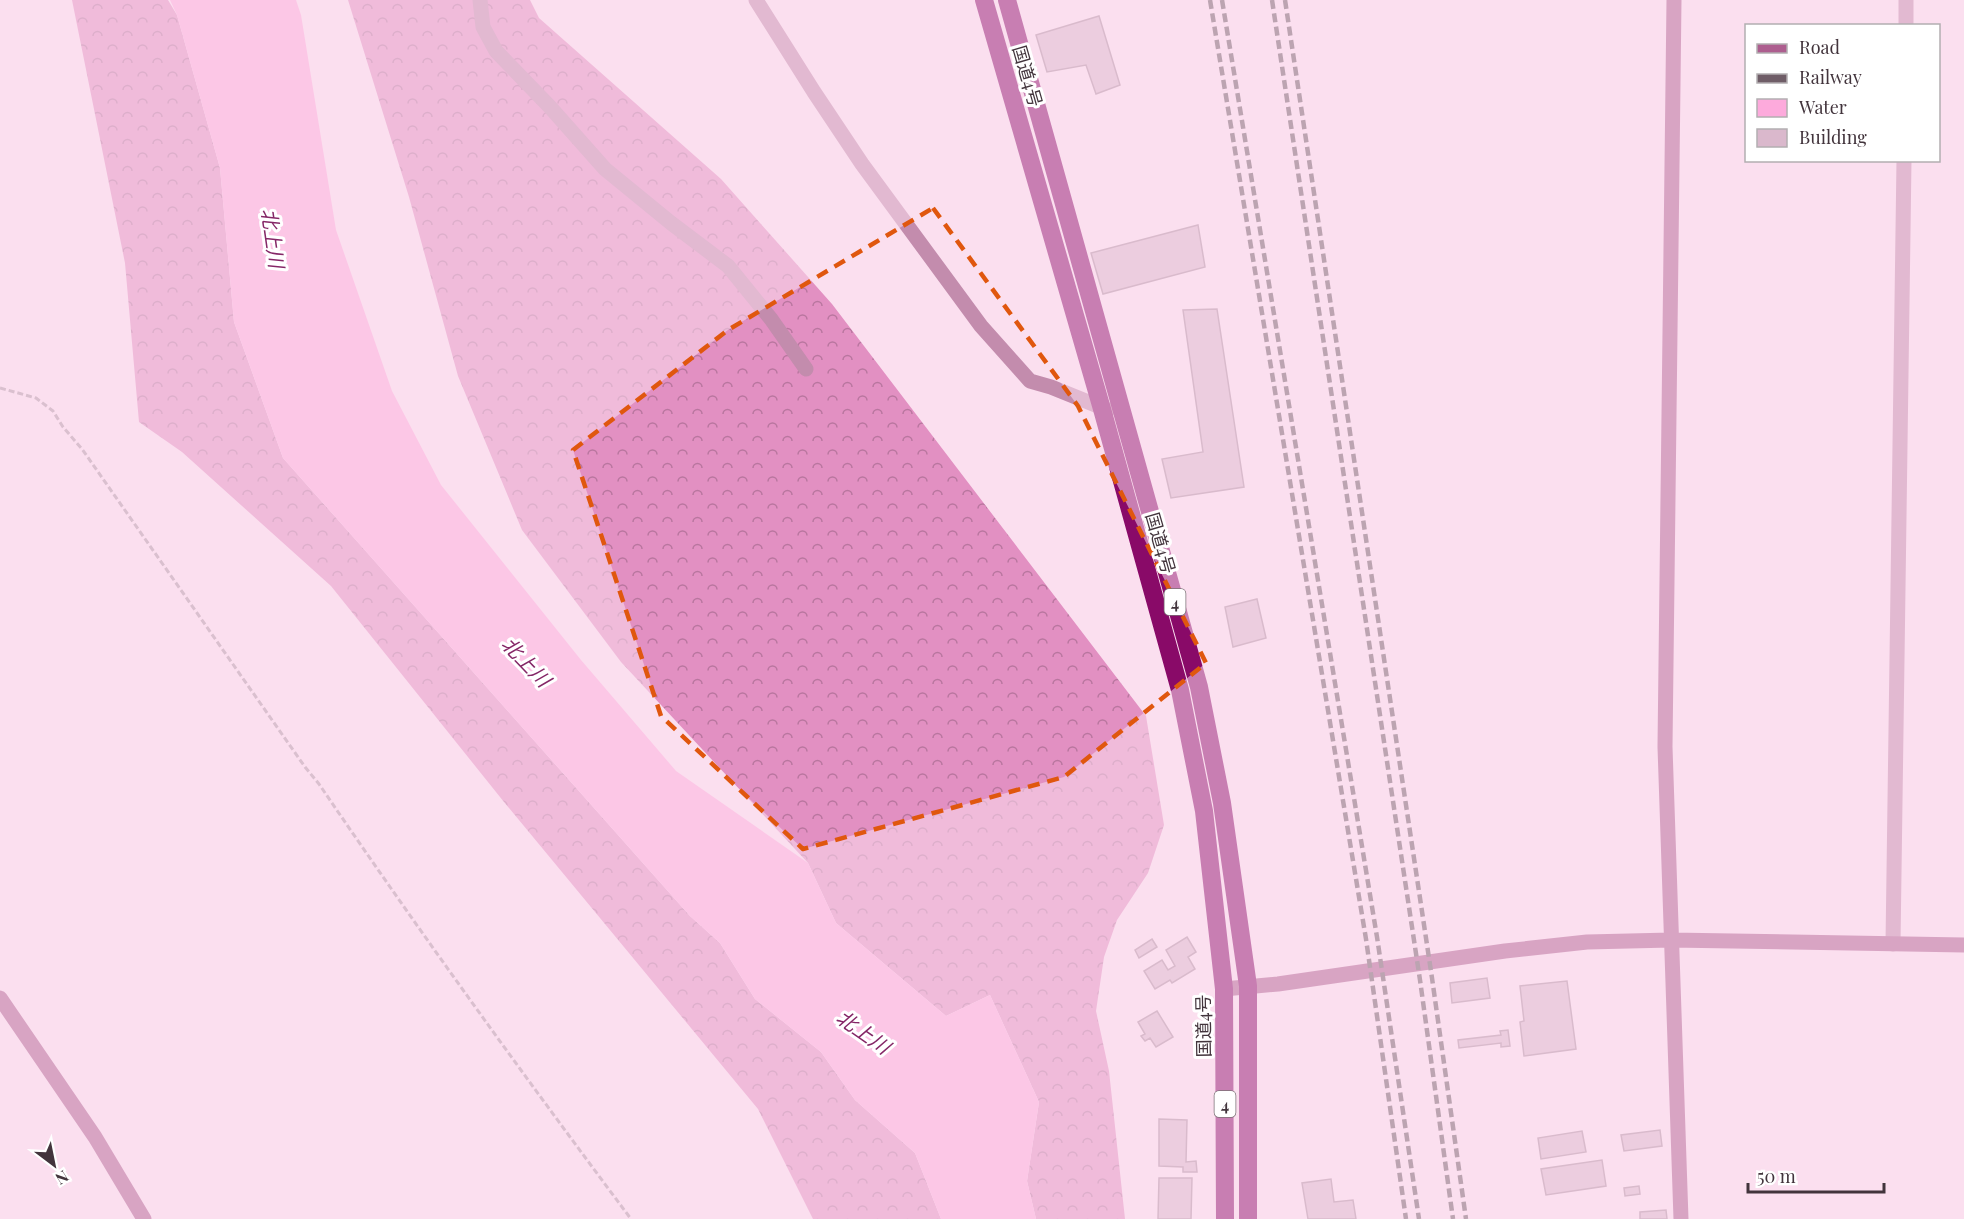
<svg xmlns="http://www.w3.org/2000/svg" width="1964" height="1219" font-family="'Playfair Display','Noto Sans JP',serif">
<defs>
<pattern id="forest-crowns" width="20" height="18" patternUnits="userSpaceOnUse" patternTransform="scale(1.5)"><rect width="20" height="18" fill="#e290c2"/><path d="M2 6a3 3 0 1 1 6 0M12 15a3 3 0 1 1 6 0" fill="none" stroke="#b9769f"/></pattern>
</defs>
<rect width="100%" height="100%" fill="#fbdfef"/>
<!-- forest -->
<path fill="url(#forest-crowns)" d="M 72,0 L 168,0 L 177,15 L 220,168 L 234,322 L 283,458 L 690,916 L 720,943 L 755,999 L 821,1052 L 855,1100 L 915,1153 L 941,1219 L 813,1219 L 758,1109 L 504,802 L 331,586 L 182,452 L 139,422 L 125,263 Z
M 348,0 L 530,0 L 539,18 L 721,179 L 832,304 L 1146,716 L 1164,825 L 1148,873 L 1117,920 L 1104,957 L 1096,1011 L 1109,1071 L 1125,1219 L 1036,1219 L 1027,1181 L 1039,1102 L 990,995 L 946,1016 L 836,923 L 808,863 L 621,662 L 522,530 L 458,376 L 409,197 Z"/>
<!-- water -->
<path fill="#fdaadc" d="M 170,0 L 296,0 L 301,15 L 336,230 L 392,391 L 441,485 L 581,660 L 676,771 L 808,863 L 836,923 L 946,1016 L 990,995 L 1039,1102 L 1027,1181 L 1036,1219 L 941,1219 L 915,1153 L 855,1100 L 821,1052 L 755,999 L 720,943 L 690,916 L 283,458 L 234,322 L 220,168 L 177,15 Z"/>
<!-- building -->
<path fill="#dab8cc" stroke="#b090a3" stroke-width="1.5" d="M 1099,16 L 1120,85 L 1096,94 L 1086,65 L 1047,72 L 1036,35 Z
M 1198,225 L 1205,267 L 1103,294 L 1091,253 Z
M 1217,309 L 1244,487 L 1171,498 L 1162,459 L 1203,452 L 1183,310 Z
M 1257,599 L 1266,638 L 1233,647 L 1225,607 Z
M 1187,937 L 1196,952 L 1188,957 L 1195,969 L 1172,983 L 1170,980 L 1155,989 L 1144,971 L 1162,960 L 1168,970 L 1175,966 L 1166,950 Z
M 1152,939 L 1157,947 L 1139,958 L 1135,950 Z
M 1487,978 L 1490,998 L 1452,1003 L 1450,983 Z
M 1567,981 L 1576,1049 L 1524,1056 L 1520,1022 L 1524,1021 L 1520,986 Z
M 1157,1011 L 1173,1037 L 1156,1047 L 1150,1038 L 1145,1041 L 1141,1036 L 1145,1034 L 1138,1022 Z
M 1508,1030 L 1510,1046 L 1501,1047 L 1501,1043 L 1459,1048 L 1458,1040 L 1501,1035 L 1500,1031 Z
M 1159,1119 L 1187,1120 L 1186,1162 L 1196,1161 L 1197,1172 L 1183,1172 L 1183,1167 L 1159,1166 Z
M 1660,1130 L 1662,1146 L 1624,1151 L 1621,1135 Z
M 1582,1131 L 1586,1152 L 1541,1159 L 1538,1138 Z
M 1602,1160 L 1606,1186 L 1546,1195 L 1541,1169 Z
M 1159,1178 L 1192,1178 L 1191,1219 L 1158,1219 Z
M 1331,1179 L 1334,1202 L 1353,1200 L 1356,1219 L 1308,1219 L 1302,1183 Z
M 1639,1186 L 1640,1194 L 1625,1196 L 1624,1188 Z
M 1666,1210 L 1667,1219 L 1640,1219 L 1640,1212 Z"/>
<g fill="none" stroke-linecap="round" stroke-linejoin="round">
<!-- path -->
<path stroke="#b19ba8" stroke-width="3" stroke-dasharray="6 3" stroke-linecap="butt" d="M 0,388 L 36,398 L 53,411 L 63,427 L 82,449 L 305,767 L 319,784 C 419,931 524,1076 631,1219"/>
<!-- street -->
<path stroke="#c38cad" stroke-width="15" d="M 480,0 L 483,27 L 496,51 L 550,107 L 605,169 L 671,223 L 728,266 L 771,319 L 806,369
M 756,0 L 814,92 L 862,164 L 981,326 L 1030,381 L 1051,387 L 1108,410
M 1906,26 L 1906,0
M 1893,944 L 1904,160"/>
<!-- secondary -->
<path stroke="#ad5e8f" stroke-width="15" d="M 1674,0 L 1665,747 L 1681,1219
M 1224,989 L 1278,984 L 1505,951 L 1587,942 L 1671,940 L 1964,945
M 0,998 L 95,1137 L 144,1219"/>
<!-- highway -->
<path stroke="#890a68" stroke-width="18" d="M 984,0 L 1102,409 L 1180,690 L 1204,811 L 1224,989 L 1225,1219
M 1007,0 L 1199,687 L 1222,803 L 1248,986 L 1248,1219"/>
<!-- rail -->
<path stroke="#6f5d67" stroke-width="4.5" stroke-dasharray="9 4.5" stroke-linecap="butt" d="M 1210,0 L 1366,939 L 1406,1219
M 1222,0 L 1377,937 L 1419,1219
M 1272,0 L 1420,980 L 1453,1219
M 1285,0 L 1432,978 L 1466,1219"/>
</g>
<!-- marked area -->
<path d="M0 0H1964V1219H0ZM 933,208 L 1078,406 L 1206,663 L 1064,777 L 803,849 L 661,716 L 573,450 L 728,330 Z" fill="#fbdfef" fill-opacity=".55" fill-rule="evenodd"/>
<path fill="none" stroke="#e0570e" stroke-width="4.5" stroke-dasharray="12 8" stroke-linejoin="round" d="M 933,208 L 1078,406 L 1206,663 L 1064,777 L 803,849 L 661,716 L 573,450 L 728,330 Z"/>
<g text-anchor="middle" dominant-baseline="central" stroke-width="6" stroke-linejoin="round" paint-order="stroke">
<!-- shield labels -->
<g fill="#fff" stroke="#7b7176" stroke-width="1.5">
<rect x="1164.5" y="589" width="21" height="26" rx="4.5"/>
<rect x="1214.5" y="1091" width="21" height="26" rx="4.5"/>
</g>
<g font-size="16" font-weight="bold" fill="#42343c">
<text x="1175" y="602">4</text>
<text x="1225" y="1104">4</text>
</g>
<!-- street labels -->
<g font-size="18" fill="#42343c" stroke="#fff">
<text transform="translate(1028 76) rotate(74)">国道4号</text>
<text transform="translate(1161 543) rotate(74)">国道4号</text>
<text transform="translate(1203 1026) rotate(-91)">国道4号</text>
</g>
<!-- water labels -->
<g font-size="20" font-style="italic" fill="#852767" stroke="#fff">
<text transform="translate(274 238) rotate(82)">北上川</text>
<text transform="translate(527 661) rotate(46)">北上川</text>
<text transform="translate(864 1031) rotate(35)">北上川</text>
</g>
</g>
<!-- legend -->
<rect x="1745" y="24" width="195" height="138" fill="#ffffff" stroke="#b3aeb1" stroke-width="1.5"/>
<rect x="1757" y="44" width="30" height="9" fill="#ad5e8f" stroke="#b3aeb1" stroke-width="1.5"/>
<text x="1799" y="54" font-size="18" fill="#42343c">Road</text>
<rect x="1757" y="74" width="30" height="9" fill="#6f5d67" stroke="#b3aeb1" stroke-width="1.5"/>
<text x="1799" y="84" font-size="18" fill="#42343c">Railway</text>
<rect x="1757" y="99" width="30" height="18" fill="#fdaadc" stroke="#b3aeb1" stroke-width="1.5"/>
<text x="1799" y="114" font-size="18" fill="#42343c">Water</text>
<rect x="1757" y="129" width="30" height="18" fill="#dab8cc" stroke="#b3aeb1" stroke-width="1.5"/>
<text x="1799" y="144" font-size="18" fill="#42343c">Building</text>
<!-- north arrow -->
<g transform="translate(54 1165) rotate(148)" stroke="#ffffff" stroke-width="4.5" paint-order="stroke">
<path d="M0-4.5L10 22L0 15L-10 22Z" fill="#42343c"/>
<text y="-9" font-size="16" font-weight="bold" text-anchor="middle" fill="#42343c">N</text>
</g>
<!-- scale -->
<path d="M1748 1183v9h136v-9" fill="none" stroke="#42343c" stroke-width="3"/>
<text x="1757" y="1183" font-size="18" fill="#42343c" stroke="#ffffff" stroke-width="4.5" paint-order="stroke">50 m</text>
</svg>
